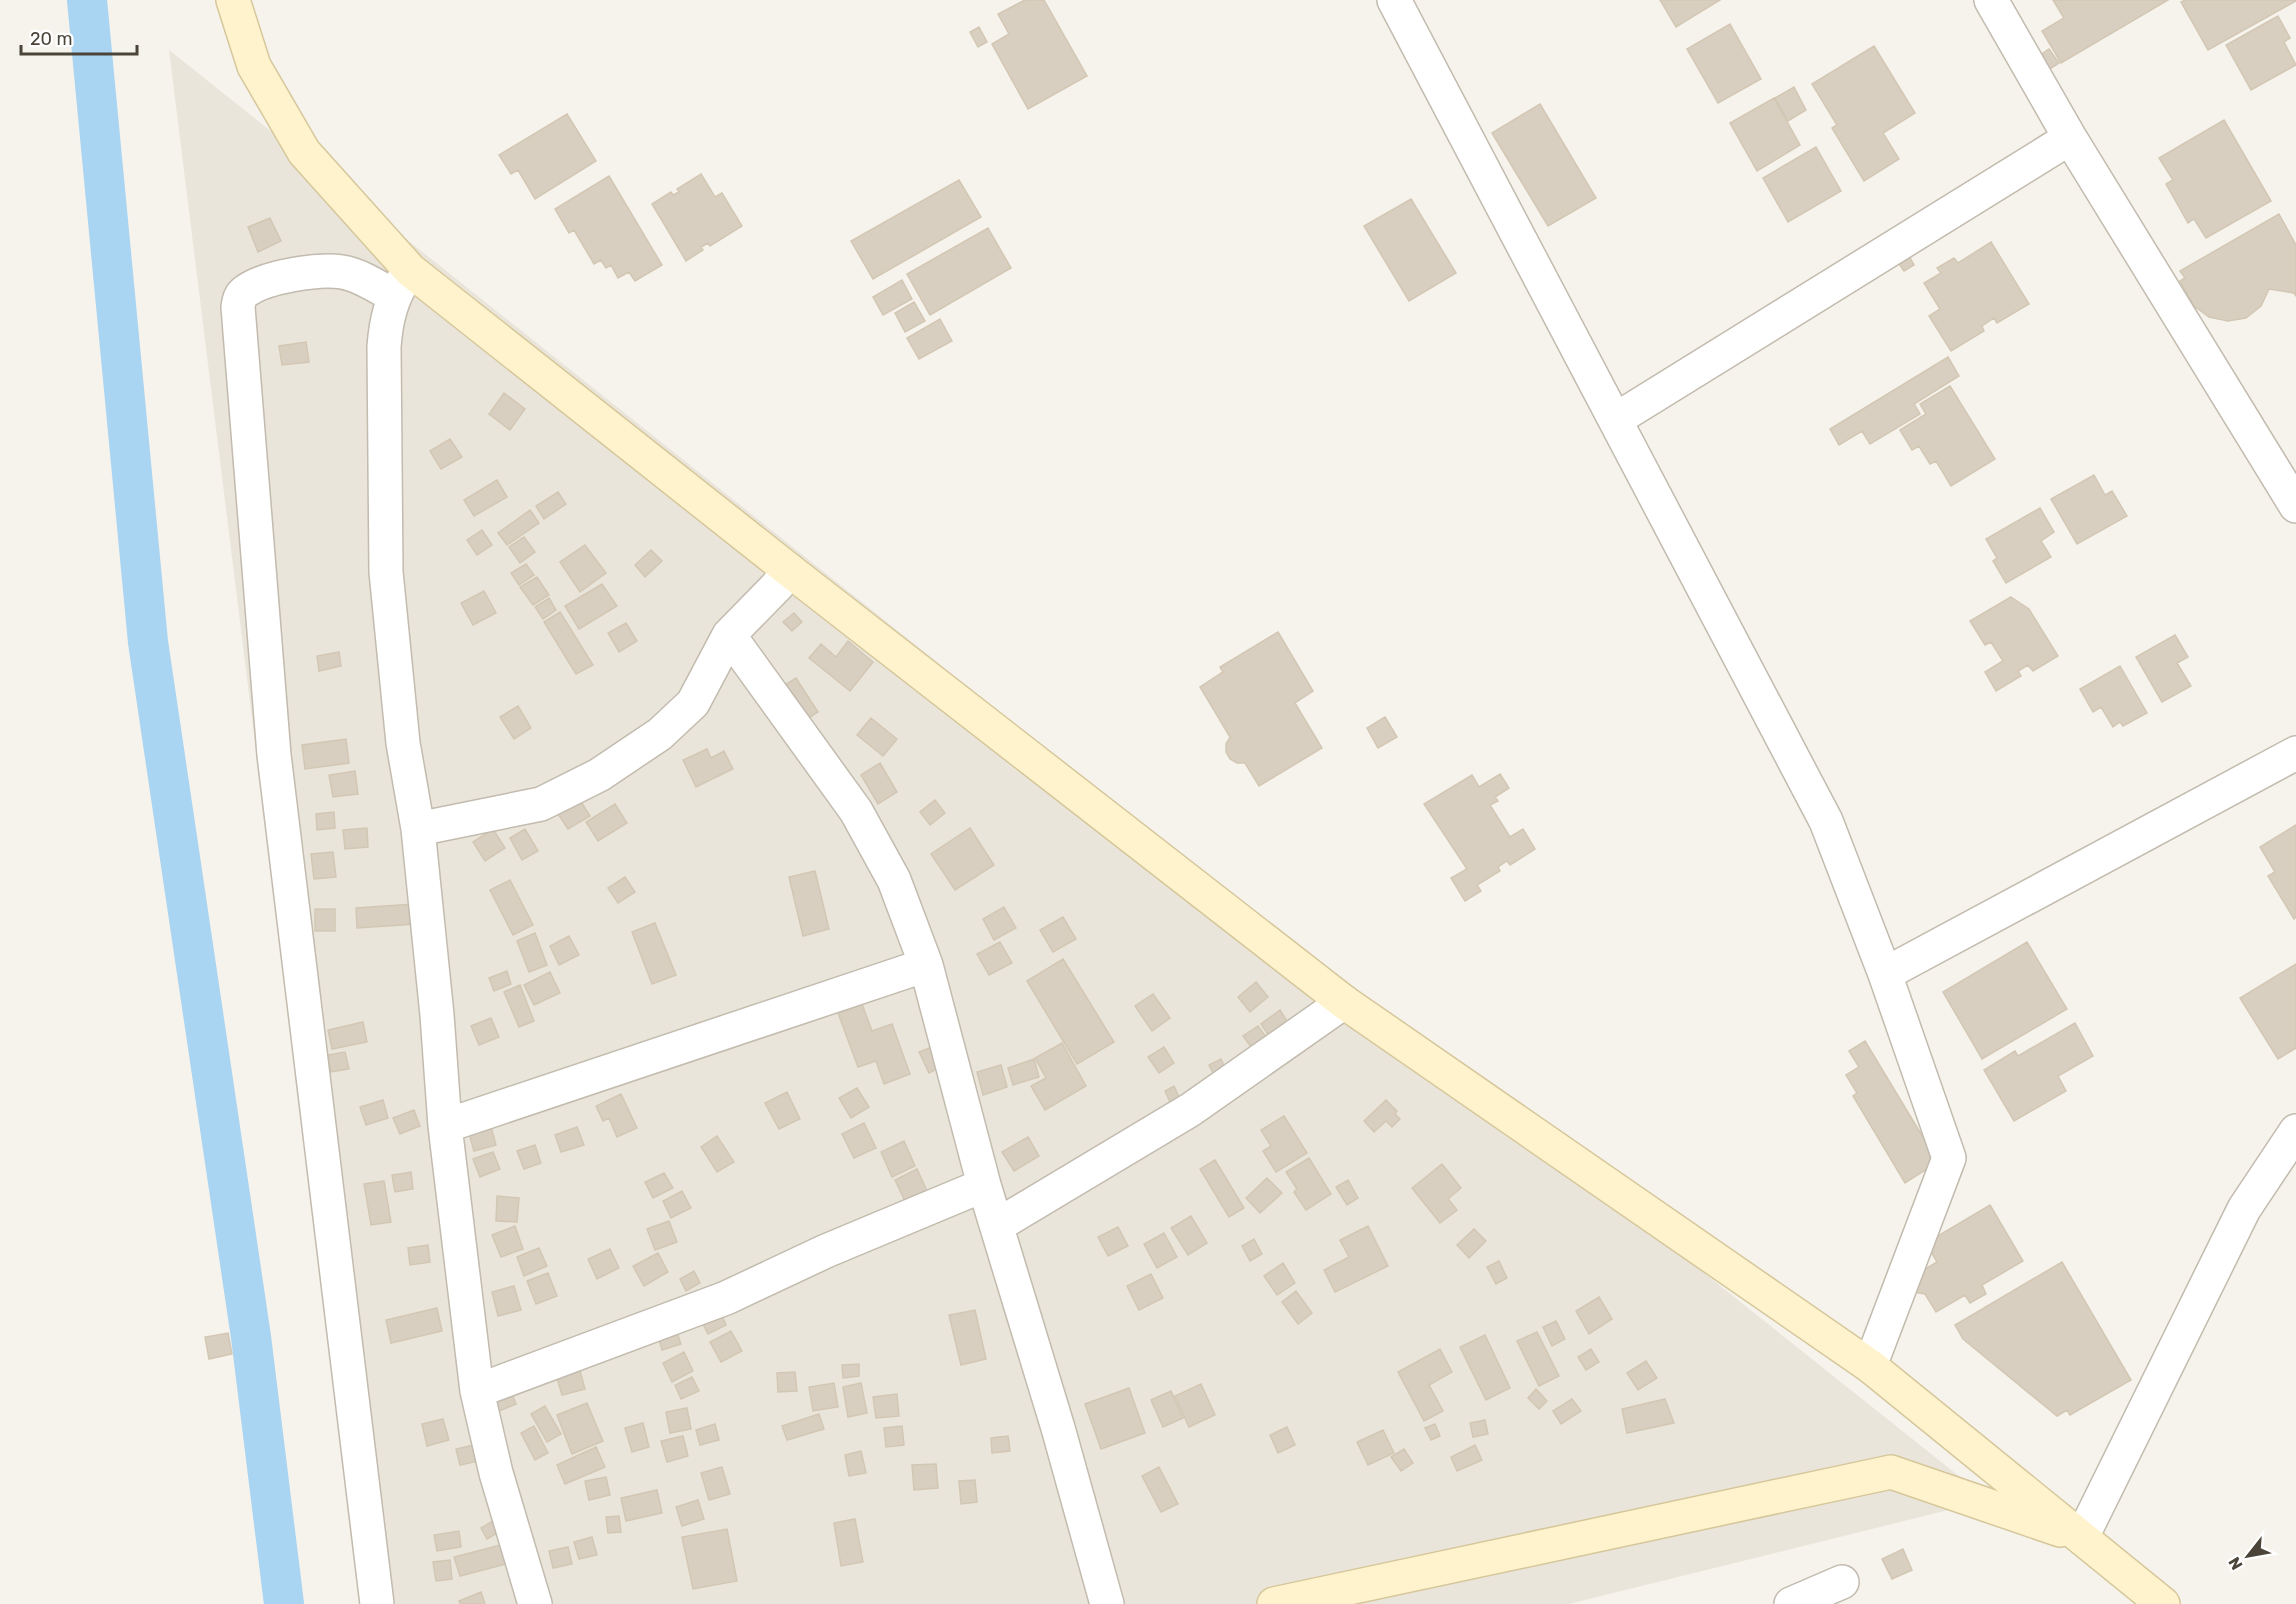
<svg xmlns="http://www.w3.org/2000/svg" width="2296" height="1604" font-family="Rubik,sans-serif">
<rect width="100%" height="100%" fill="#f6f3ec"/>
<!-- residential -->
<path fill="#eae5da" d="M 169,50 L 1989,1500 L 1569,1604 L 362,1604 Z"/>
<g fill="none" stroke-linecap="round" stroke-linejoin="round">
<!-- canal -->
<path stroke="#a9d4f2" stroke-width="40" d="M 87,0 L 148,642 L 251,1337 L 284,1604"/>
</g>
<!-- building -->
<path fill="#d8cfc1" stroke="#d3c7b4" stroke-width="1.5" d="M 1025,0 L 1044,0 L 1087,76 L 1028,109 L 992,44 L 1009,34 L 998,14 Z
M 1660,0 L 1720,0 L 1676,27 Z
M 2053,0 L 2168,0 L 2061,63 L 2042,31 L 2064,18 Z
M 2185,0 L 2296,0 L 2296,1 L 2208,50 L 2181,2 Z
M 2278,16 L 2290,38 L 2284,42 L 2296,65 L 2251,90 L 2226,45 Z
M 1730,24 L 1761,79 L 1718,103 L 1687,49 Z
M 979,27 L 987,42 L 978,47 L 970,32 Z
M 1874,46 L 1915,113 L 1883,133 L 1899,159 L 1864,181 L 1832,128 L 1837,125 L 1812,84 Z
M 2049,49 L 2059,63 L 2042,74 L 2033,60 Z
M 1794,87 L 1806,110 L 1788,121 L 1775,98 Z
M 1774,98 L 1800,145 L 1757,171 L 1730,123 Z
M 1540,104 L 1596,198 L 1548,226 L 1492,133 Z
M 567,114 L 596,161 L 535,199 L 518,170 L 511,174 L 499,155 Z
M 2224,120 L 2271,201 L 2206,238 L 2194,219 L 2188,223 L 2166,184 L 2173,180 L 2159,158 Z
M 1816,147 L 1841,191 L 1788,222 L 1763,178 Z
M 701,174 L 715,197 L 722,193 L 742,226 L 710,246 L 708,243 L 701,247 L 703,250 L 686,261 L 652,204 L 671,192 L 673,195 L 679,192 L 677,189 Z
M 609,176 L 662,265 L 635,281 L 629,272 L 618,278 L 611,265 L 606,268 L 601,260 L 594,264 L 574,230 L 569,233 L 555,209 Z
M 959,180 L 981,217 L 873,279 L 851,241 Z
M 1411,199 L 1456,273 L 1409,301 L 1364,226 Z
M 2279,214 L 2296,245 L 2296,296 L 2294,293 L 2269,289 L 2261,306 L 2246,318 L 2228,321 L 2209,317 L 2194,306 L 2180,281 L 2185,278 L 2180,271 Z
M 270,218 L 281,241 L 258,252 L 248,227 Z
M 988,228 L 1011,268 L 930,315 L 907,274 Z
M 1991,242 L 2029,304 L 1997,323 L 1994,318 L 1982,326 L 1984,331 L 1951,351 L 1929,316 L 1940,309 L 1924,283 L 1941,273 L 1937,268 L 1954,258 L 1958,263 Z
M 1908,254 L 1914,265 L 1904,271 L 1897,261 Z
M 902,280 L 912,299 L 883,315 L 873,297 Z
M 914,302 L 925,321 L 905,332 L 895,313 Z
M 940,319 L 952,341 L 919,359 L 907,338 Z
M 306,342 L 309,362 L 282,365 L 279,346 Z
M 1948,357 L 1959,376 L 1914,404 L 1920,414 L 1870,444 L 1862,431 L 1839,445 L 1830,429 Z
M 1950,386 L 1995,459 L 1951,486 L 1936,461 L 1930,464 L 1919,446 L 1912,450 L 1900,430 L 1926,414 L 1920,404 Z
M 504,393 L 525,409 L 510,430 L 489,414 Z
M 450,439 L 462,457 L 441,469 L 430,451 Z
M 2094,475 L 2105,495 L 2112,491 L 2127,516 L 2077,544 L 2051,499 Z
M 497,480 L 507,497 L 474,516 L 464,500 Z
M 558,492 L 566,504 L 544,519 L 536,506 Z
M 2040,508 L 2054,532 L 2041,541 L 2051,557 L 2006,583 L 1993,561 L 1997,558 L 1986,539 Z
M 530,510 L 539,523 L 507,545 L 498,533 Z
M 482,530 L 492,545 L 477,555 L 467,540 Z
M 524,537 L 535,552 L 520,563 L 509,547 Z
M 585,545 L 606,573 L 580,592 L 560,562 Z
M 651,550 L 662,561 L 645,577 L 635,565 Z
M 526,564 L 534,575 L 519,585 L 511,573 Z
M 537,577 L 549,595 L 533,605 L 520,587 Z
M 602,584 L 617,606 L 579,629 L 565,606 Z
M 484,591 L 496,613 L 473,625 L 461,603 Z
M 2011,597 L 2029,609 L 2058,656 L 2033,671 L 2028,665 L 2018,671 L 2021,676 L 1996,691 L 1985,672 L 2003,661 L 1991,642 L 1985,645 L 1970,621 Z
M 549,598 L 556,610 L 543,619 L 535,607 Z
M 560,612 L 593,665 L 576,674 L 544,622 Z
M 794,613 L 802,622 L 792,631 L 783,622 Z
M 626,623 L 637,641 L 619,652 L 608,633 Z
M 1278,632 L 1313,691 L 1295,703 L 1322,748 L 1259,786 L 1245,763 L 1237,763 L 1230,759 L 1226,752 L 1226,744 L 1230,737 L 1200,687 L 1223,672 L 1220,667 Z
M 2175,635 L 2188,657 L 2177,663 L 2191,686 L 2162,702 L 2136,657 Z
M 848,641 L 873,662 L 850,691 L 809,658 L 821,644 L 836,657 Z
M 339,652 L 341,666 L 319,671 L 317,656 Z
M 2120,666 L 2147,713 L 2123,726 L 2120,722 L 2113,727 L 2101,707 L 2093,712 L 2080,689 Z
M 796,678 L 818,712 L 799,724 L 777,690 Z
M 518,706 L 531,728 L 514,739 L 500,717 Z
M 1385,717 L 1397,737 L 1378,748 L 1367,728 Z
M 871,718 L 897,739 L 883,756 L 857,735 Z
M 346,739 L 349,763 L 305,769 L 302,745 Z
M 707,749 L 711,758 L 724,751 L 733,769 L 696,787 L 683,760 Z
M 880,763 L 897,792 L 878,804 L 861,775 Z
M 355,771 L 358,794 L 333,797 L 329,775 Z
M 1500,774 L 1509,788 L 1495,797 L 1498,801 L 1490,805 L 1510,837 L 1523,829 L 1535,849 L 1510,865 L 1507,861 L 1498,867 L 1500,871 L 1477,885 L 1481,891 L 1465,901 L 1451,878 L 1467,869 L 1424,804 L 1472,775 L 1479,787 Z
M 578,797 L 590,816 L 568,829 L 556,811 Z
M 935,800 L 945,813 L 930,825 L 920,812 Z
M 615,804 L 627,823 L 598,841 L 586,822 Z
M 334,812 L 335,828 L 317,830 L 316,814 Z
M 2296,825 L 2296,917 L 2294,919 L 2268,876 L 2275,872 L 2260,847 Z
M 367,828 L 368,847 L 345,849 L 343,830 Z
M 970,828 L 994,865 L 955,890 L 931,854 Z
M 493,829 L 505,848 L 485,861 L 473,842 Z
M 525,829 L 538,851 L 522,860 L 510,838 Z
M 333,852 L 336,877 L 314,879 L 311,854 Z
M 815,871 L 829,929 L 803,936 L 789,877 Z
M 625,877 L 635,892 L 618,903 L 608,888 Z
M 510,880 L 533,925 L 513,935 L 490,890 Z
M 414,904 L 416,924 L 357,928 L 356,908 Z
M 1004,907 L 1016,928 L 994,940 L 983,919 Z
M 315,909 L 335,909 L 335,931 L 315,931 Z
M 1063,917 L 1076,939 L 1053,952 L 1040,930 Z
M 655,923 L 676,975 L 652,984 L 632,932 Z
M 535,933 L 547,965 L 529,972 L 517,941 Z
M 569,936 L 579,955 L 559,965 L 550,946 Z
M 1000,942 L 1012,963 L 989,975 L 977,954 Z
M 2027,942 L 2067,1009 L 1982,1059 L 1943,992 Z
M 1063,959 L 1114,1042 L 1077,1064 L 1027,981 Z
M 2296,964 L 2296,1048 L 2278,1059 L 2240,998 Z
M 507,971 L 511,984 L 494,991 L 489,978 Z
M 550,972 L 560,993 L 534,1005 L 524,985 Z
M 1256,982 L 1268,997 L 1250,1012 L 1238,997 Z
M 520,985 L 534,1021 L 519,1027 L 504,992 Z
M 1153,994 L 1170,1018 L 1152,1031 L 1135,1006 Z
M 862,1004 L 872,1031 L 892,1024 L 910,1074 L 884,1084 L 876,1061 L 858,1067 L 838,1013 Z
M 1280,1010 L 1290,1026 L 1271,1039 L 1261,1024 Z
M 491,1018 L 499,1037 L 479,1045 L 471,1026 Z
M 363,1022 L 367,1042 L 332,1049 L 328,1030 Z
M 2075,1023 L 2093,1056 L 2058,1076 L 2066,1091 L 2014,1121 L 1984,1070 L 2015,1051 L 2018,1056 Z
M 1258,1026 L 1269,1041 L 1254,1051 L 1243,1036 Z
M 1865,1041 L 1938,1162 L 1905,1183 L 1853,1096 L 1857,1093 L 1846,1075 L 1859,1067 L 1849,1051 Z
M 1062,1043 L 1086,1086 L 1045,1110 L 1031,1086 L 1046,1078 L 1035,1058 Z
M 932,1047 L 941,1067 L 929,1073 L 919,1052 Z
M 1164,1047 L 1174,1063 L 1159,1073 L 1148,1057 Z
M 345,1052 L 349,1069 L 331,1072 L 328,1055 Z
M 1034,1059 L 1039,1077 L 1013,1085 L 1008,1068 Z
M 1221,1059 L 1226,1070 L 1214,1075 L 1209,1065 Z
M 1001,1065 L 1007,1087 L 983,1095 L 977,1072 Z
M 1174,1086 L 1180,1099 L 1171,1104 L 1165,1091 Z
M 857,1088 L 869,1107 L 851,1118 L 839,1098 Z
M 787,1092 L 800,1119 L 779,1129 L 765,1103 Z
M 621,1094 L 637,1128 L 617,1137 L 609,1118 L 603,1121 L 596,1106 Z
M 383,1100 L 388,1118 L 366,1125 L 360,1107 Z
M 1386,1100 L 1397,1111 L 1395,1114 L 1400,1119 L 1392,1127 L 1386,1121 L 1374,1132 L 1364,1121 Z
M 414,1110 L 420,1126 L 400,1134 L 393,1118 Z
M 1284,1116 L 1307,1153 L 1276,1172 L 1263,1151 L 1271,1146 L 1261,1130 Z
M 864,1123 L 876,1148 L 854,1158 L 842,1134 Z
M 491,1127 L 496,1145 L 474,1151 L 469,1133 Z
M 577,1127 L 584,1145 L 561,1152 L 555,1135 Z
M 717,1136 L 734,1162 L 717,1172 L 701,1147 Z
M 1028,1137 L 1039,1156 L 1014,1171 L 1002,1152 Z
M 904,1141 L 915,1166 L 892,1177 L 881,1152 Z
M 535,1145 L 541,1163 L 524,1169 L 517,1151 Z
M 493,1152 L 500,1169 L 480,1177 L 473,1159 Z
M 1309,1158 L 1331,1194 L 1306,1210 L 1294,1192 L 1297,1189 L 1286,1172 Z
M 1215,1160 L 1244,1208 L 1229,1217 L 1200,1169 Z
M 1442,1164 L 1461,1188 L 1448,1199 L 1457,1210 L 1440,1223 L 1412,1188 Z
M 917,1169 L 927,1191 L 905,1201 L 895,1180 Z
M 411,1172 L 413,1189 L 395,1192 L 392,1175 Z
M 664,1173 L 673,1188 L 653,1198 L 645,1182 Z
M 1267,1178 L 1282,1193 L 1260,1213 L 1246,1198 Z
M 1348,1180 L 1358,1198 L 1347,1205 L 1336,1187 Z
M 384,1181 L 391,1222 L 371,1225 L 364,1184 Z
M 682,1191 L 691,1208 L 671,1218 L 663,1201 Z
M 497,1196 L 519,1198 L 517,1222 L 496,1221 Z
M 1990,1205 L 2023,1261 L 1982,1285 L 1986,1294 L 1970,1303 L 1965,1295 L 1936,1312 L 1925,1294 L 1914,1292 L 1912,1277 L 1937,1262 L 1926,1243 Z
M 1191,1216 L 1207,1243 L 1188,1255 L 1171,1228 Z
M 669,1221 L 677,1242 L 655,1250 L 647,1229 Z
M 515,1226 L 523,1249 L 501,1257 L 492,1235 Z
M 1368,1226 L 1388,1266 L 1335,1292 L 1324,1270 L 1349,1257 L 1340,1240 Z
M 1118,1227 L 1128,1246 L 1108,1256 L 1098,1237 Z
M 1474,1229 L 1486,1241 L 1469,1258 L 1457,1245 Z
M 1164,1233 L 1177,1257 L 1157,1268 L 1144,1244 Z
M 1254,1239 L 1262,1254 L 1250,1261 L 1242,1246 Z
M 428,1245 L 430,1262 L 410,1265 L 408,1248 Z
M 539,1248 L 547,1266 L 524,1276 L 517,1257 Z
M 610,1249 L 619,1268 L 597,1279 L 588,1259 Z
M 658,1253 L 668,1272 L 644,1286 L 633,1266 Z
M 1499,1261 L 1507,1278 L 1496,1284 L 1487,1267 Z
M 2062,1262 L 2131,1380 L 2070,1415 L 2067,1410 L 2057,1416 L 1963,1339 L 1955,1325 Z
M 1283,1263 L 1295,1283 L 1277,1295 L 1264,1276 Z
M 694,1271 L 700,1283 L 686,1291 L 680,1279 Z
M 548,1273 L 557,1296 L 536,1304 L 527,1281 Z
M 1151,1274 L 1163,1298 L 1139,1310 L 1127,1286 Z
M 514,1286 L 521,1310 L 498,1316 L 492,1292 Z
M 1296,1291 L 1312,1313 L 1298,1324 L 1282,1302 Z
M 1599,1297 L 1612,1319 L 1589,1334 L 1576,1311 Z
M 437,1308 L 442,1331 L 391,1343 L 386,1320 Z
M 719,1309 L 726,1325 L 708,1334 L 700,1318 Z
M 975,1310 L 986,1359 L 961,1365 L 949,1315 Z
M 1556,1321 L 1565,1339 L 1552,1346 L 1543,1327 Z
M 675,1327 L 681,1344 L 662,1350 L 657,1333 Z
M 731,1331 L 742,1351 L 721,1362 L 710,1342 Z
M 1537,1332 L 1559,1376 L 1539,1386 L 1517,1341 Z
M 228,1333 L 232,1354 L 209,1359 L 205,1337 Z
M 1485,1335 L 1510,1388 L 1486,1400 L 1460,1347 Z
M 1440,1349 L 1452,1372 L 1429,1385 L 1443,1411 L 1424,1421 L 1398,1372 Z
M 1591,1349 L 1599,1362 L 1586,1370 L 1578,1357 Z
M 684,1352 L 693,1371 L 672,1382 L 663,1363 Z
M 1646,1361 L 1657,1378 L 1638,1390 L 1627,1373 Z
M 578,1364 L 585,1389 L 562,1395 L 555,1371 Z
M 859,1364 L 859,1376 L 843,1378 L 842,1365 Z
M 795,1372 L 797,1391 L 778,1392 L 777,1373 Z
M 692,1377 L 699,1391 L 681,1399 L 675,1385 Z
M 507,1381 L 516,1404 L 497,1412 L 488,1388 Z
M 834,1383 L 838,1407 L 813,1411 L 809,1387 Z
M 861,1383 L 867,1413 L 848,1417 L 843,1387 Z
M 1201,1384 L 1215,1415 L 1189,1427 L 1175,1396 Z
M 1129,1388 L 1145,1433 L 1101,1449 L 1085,1404 Z
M 1536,1389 L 1547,1401 L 1539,1409 L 1528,1398 Z
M 1171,1391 L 1183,1418 L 1163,1427 L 1151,1400 Z
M 897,1394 L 899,1416 L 876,1418 L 873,1397 Z
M 1572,1399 L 1581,1411 L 1561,1424 L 1553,1411 Z
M 1665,1399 L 1674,1423 L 1627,1433 L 1622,1409 Z
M 587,1403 L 603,1441 L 572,1454 L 557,1415 Z
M 545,1406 L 561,1434 L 547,1442 L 531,1414 Z
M 687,1408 L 691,1429 L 670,1433 L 666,1412 Z
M 819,1414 L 824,1429 L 787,1440 L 782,1426 Z
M 443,1419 L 449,1440 L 427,1446 L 422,1424 Z
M 1485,1420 L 1488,1434 L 1473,1437 L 1470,1423 Z
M 643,1423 L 649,1447 L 632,1452 L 625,1428 Z
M 715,1424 L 719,1440 L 700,1445 L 696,1430 Z
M 1435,1424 L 1440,1436 L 1431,1440 L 1425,1428 Z
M 534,1426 L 548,1453 L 535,1460 L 521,1433 Z
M 902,1426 L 904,1445 L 886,1447 L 884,1428 Z
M 1287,1427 L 1295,1445 L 1278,1453 L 1270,1435 Z
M 1383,1430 L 1394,1453 L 1368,1465 L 1357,1442 Z
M 683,1436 L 688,1456 L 667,1462 L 661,1441 Z
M 1008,1436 L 1010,1451 L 992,1453 L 991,1438 Z
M 474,1445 L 478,1461 L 460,1465 L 456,1449 Z
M 1475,1445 L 1482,1460 L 1457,1471 L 1451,1457 Z
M 596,1447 L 605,1467 L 565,1484 L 557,1465 Z
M 1404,1449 L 1413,1463 L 1401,1471 L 1391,1457 Z
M 861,1451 L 866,1473 L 849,1476 L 845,1455 Z
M 936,1464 L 938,1488 L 914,1490 L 912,1465 Z
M 722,1467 L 730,1494 L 709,1500 L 701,1473 Z
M 1159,1467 L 1178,1504 L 1161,1512 L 1142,1476 Z
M 606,1477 L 610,1495 L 589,1500 L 585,1481 Z
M 975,1480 L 977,1502 L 961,1504 L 959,1481 Z
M 657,1490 L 662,1513 L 626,1521 L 621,1498 Z
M 698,1500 L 704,1519 L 682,1526 L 676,1507 Z
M 619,1516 L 621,1532 L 608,1533 L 606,1517 Z
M 855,1519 L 863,1562 L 841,1566 L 834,1523 Z
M 493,1521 L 499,1532 L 487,1539 L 481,1528 Z
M 727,1529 L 737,1581 L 693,1589 L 682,1537 Z
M 459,1531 L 461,1547 L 437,1551 L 434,1535 Z
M 592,1537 L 597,1555 L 579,1559 L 574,1542 Z
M 501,1545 L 506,1564 L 460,1576 L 454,1557 Z
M 568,1547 L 572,1564 L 553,1568 L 549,1551 Z
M 1903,1549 L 1912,1570 L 1892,1579 L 1882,1559 Z
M 450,1560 L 452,1579 L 436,1581 L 433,1562 Z
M 481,1592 L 485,1604 L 460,1604 L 459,1601 Z"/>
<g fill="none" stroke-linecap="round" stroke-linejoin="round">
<defs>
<path id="street" d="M 1394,0 L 1826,821 L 1885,974 L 1949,1158 L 1870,1366
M 1991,0 L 2070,138 L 2296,506
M 405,277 C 391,300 386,320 384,347 L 386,572 L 403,743 L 418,829 L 437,1015 L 445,1126 L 477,1391 L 496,1473 L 535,1604
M 1615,420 L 2070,138
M 789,570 L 777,586 L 729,635 L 856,811 L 894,880 L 926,965 L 984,1185 L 1058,1428 L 1107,1604
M 418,829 L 541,804 L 599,775 L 660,734 L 693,703 L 729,635
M 1885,974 L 2296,753
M 445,1126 L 926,965
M 998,1225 L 1190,1110 L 1344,1002
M 477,1391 L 726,1298 L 826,1251 L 984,1185
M 2082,1537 L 2244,1209 L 2296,1131
M 377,1604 L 274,755 L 238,307 C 239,300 240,295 246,291 C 265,277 319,268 342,272 C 360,275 378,287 394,296
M 1791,1604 L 1842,1582"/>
<path id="secondary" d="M 233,0 L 254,66 L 304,152 L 410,270 L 789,570 L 1344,1002 L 1870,1366 L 2163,1604
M 1274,1604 L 1891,1472 L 2060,1530"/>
</defs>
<!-- street casing -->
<use href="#street" stroke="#c2bbae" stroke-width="36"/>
<!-- secondary casing -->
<use href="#secondary" stroke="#d6c79b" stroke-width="36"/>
<!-- street -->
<use href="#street" stroke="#fff" stroke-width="33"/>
<!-- secondary -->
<use href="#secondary" stroke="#fff3cd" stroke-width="33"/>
</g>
<!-- north arrow -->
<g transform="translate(2248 1556) rotate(239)" stroke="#ffffff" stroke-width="4.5" paint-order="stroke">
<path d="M0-4.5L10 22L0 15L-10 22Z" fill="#4b4439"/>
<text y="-9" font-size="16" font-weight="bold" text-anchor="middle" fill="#4b4439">N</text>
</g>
<!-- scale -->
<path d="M21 45v9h116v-9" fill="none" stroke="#4b4439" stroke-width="3"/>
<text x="30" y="45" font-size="18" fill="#4b4439" stroke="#ffffff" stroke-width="4.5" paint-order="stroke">20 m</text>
</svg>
